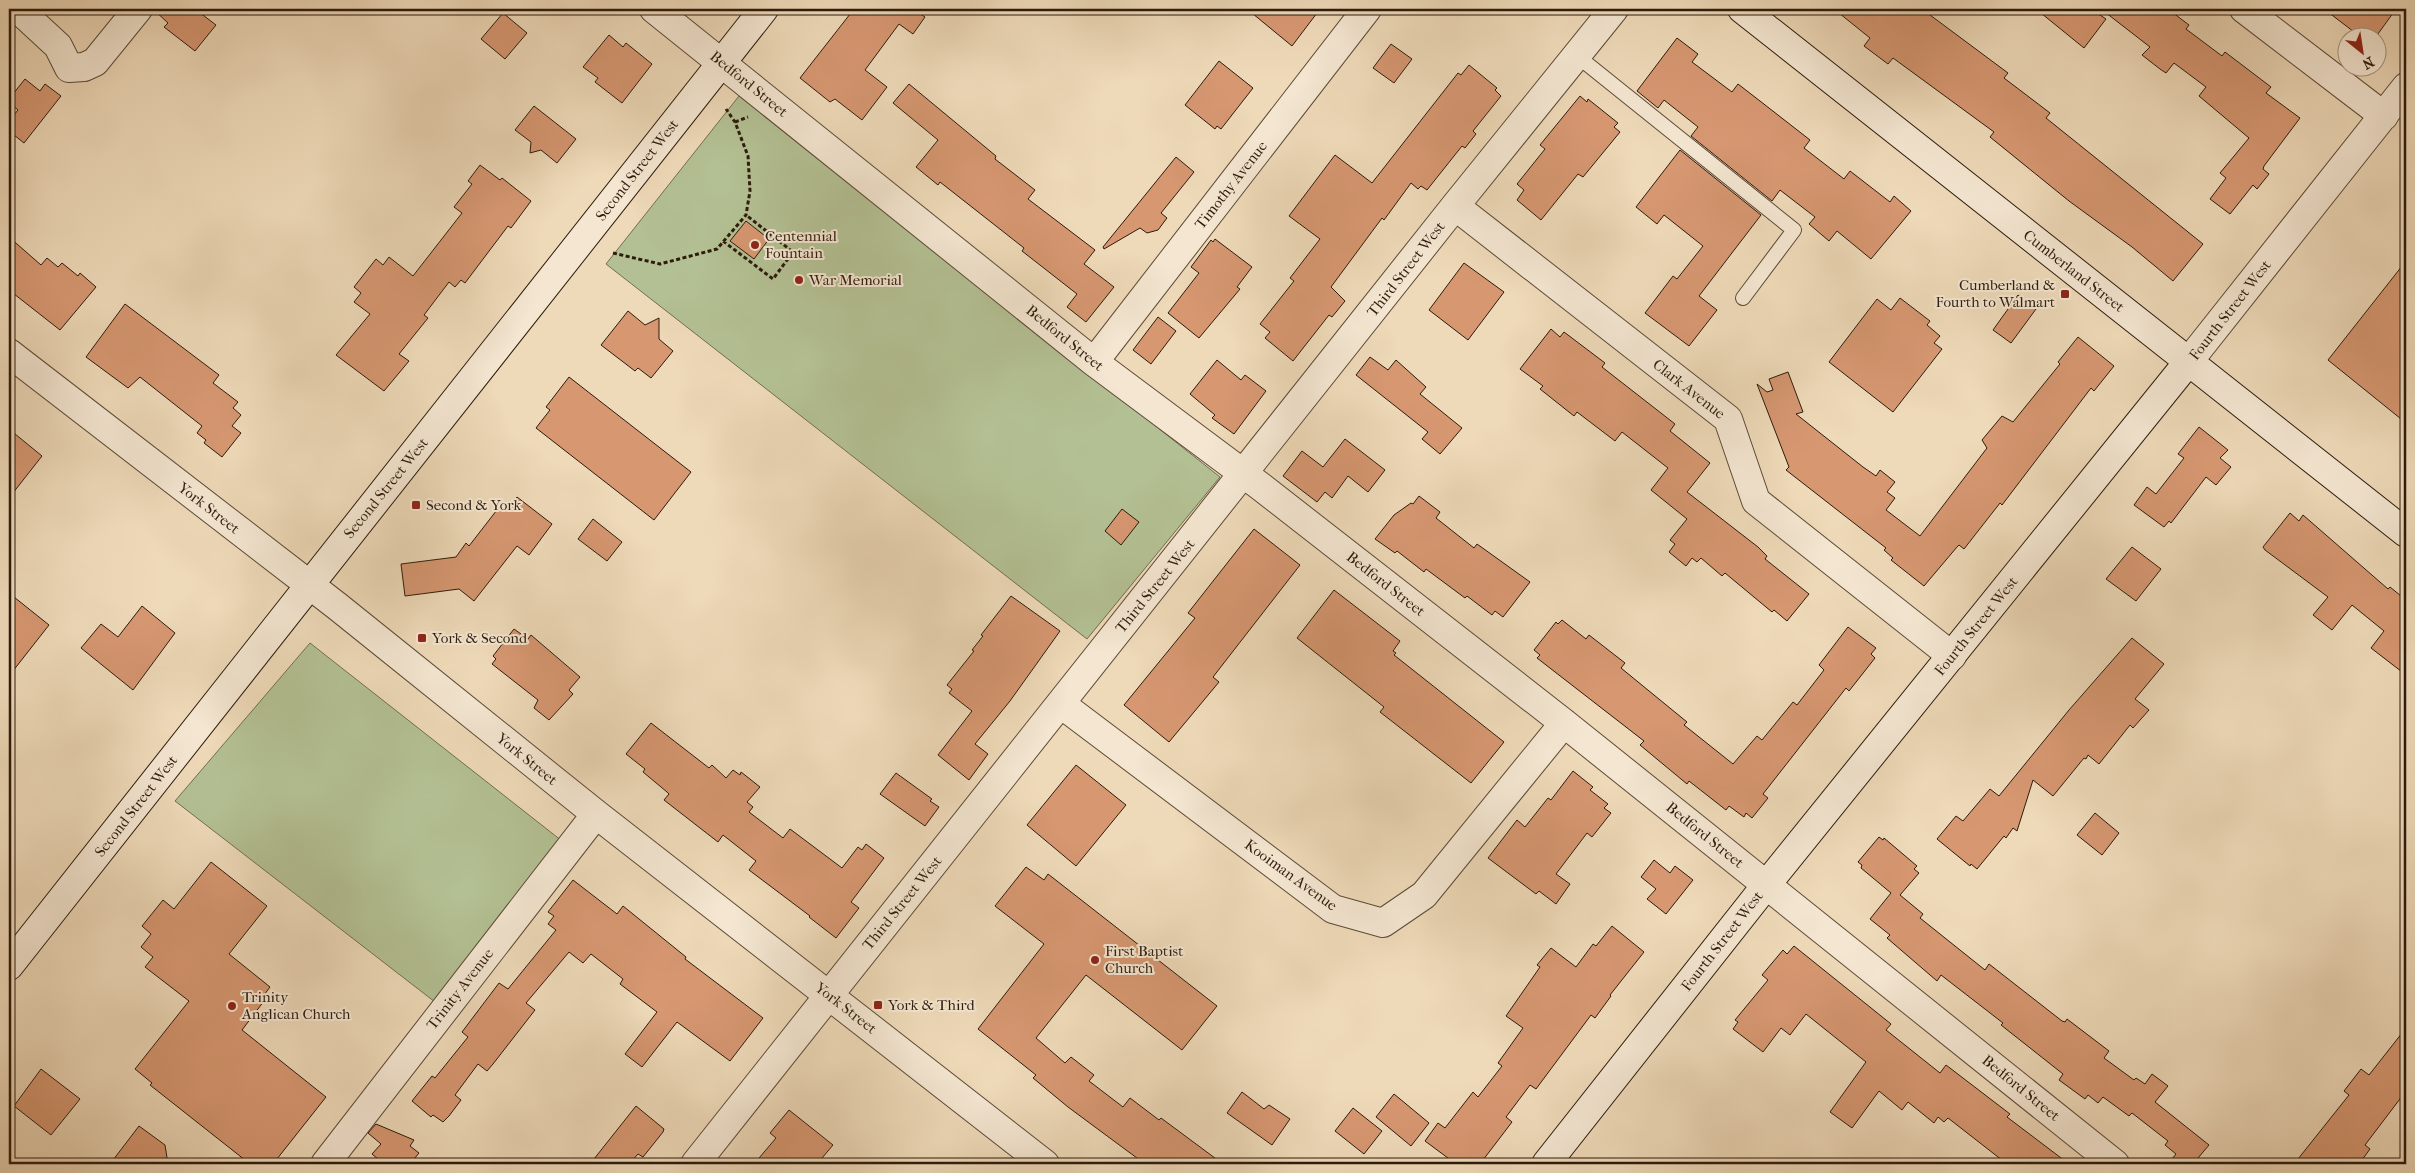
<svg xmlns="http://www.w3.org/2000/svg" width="2415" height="1173" font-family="'IM FELL French Canon',serif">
<rect width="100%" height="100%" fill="#eed9b8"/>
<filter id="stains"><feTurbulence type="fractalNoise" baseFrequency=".004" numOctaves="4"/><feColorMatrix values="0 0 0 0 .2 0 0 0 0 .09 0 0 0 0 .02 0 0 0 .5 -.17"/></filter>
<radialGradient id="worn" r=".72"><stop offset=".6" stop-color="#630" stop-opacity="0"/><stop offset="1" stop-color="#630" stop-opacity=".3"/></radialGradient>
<!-- green -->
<path fill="#b3c093" stroke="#706e50" d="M 739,96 L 1220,477 L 1087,639 L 606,264 Z
M 310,643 L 562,841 L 435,1002 L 175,801 Z"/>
<!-- building -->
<path fill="#d69771" stroke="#2d1b0c" d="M 153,9 L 195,9 L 216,25 L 195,51 L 164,27 L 168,23 Z
M 854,9 L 913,9 L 925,17 L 913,34 L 899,24 L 865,70 L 887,87 L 862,120 L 835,99 L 830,102 L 800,78 Z
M 1247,9 L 1320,9 L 1292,46 Z
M 1834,9 L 1922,9 L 2008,73 L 2004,78 L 2050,113 L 2046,118 L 2203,244 L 2173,281 L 2132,247 L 2069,201 L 1990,137 L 1994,132 L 1893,58 L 1888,64 L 1864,46 L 1870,38 Z
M 2036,9 L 2091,9 L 2106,19 L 2084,48 Z
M 2101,9 L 2168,9 L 2189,25 L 2186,29 L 2222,56 L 2225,52 L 2271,87 L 2266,93 L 2300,118 L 2264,166 L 2263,169 L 2269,174 L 2257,189 L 2253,185 L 2230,214 L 2210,199 L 2226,178 L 2220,173 L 2249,138 L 2199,96 L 2206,87 L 2174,63 L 2166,73 L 2160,69 L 2142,55 L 2150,47 Z
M 2324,9 L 2396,9 L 2375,38 L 2362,38 Z
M 503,13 L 527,33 L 505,59 L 481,39 Z
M 609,35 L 623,47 L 626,43 L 652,64 L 622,103 L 595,82 L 598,78 L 583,67 Z
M 1677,38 L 1698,54 L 1692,62 L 1732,92 L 1738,84 L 1760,101 L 1810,140 L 1804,148 L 1844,179 L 1850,171 L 1890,202 L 1894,196 L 1911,211 L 1871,259 L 1837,231 L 1829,241 L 1809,224 L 1815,217 L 1780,190 L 1772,201 L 1691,136 L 1698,127 L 1664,100 L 1658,108 L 1637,91 Z
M 1391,44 L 1412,59 L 1394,83 L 1373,68 Z
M 1219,61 L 1253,88 L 1221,129 L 1217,126 L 1215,129 L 1185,105 Z
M 1469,65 L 1497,88 L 1495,90 L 1501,96 L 1473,131 L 1476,134 L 1465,148 L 1462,146 L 1427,190 L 1421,186 L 1418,189 L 1411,183 L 1384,220 L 1382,218 L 1331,287 L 1345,301 L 1332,317 L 1329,315 L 1293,361 L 1265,338 L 1270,332 L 1260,324 L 1294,281 L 1290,278 L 1320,239 L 1289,216 L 1335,155 L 1372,183 L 1458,73 L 1461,75 Z
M 25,79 L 40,91 L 45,84 L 61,96 L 24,143 L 9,131 L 9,121 L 18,110 L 9,102 L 9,99 Z
M 909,84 L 996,156 L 995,159 L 1035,190 L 1028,199 L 1095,250 L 1084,264 L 1114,287 L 1086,322 L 1067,307 L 1077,294 L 1022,251 L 1024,248 L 940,182 L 938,185 L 916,167 L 938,140 L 893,103 Z
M 1580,96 L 1587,102 L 1588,99 L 1618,123 L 1614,127 L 1620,132 L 1583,177 L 1578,174 L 1541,220 L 1517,200 L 1524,190 L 1517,184 L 1545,149 L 1540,145 Z
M 534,106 L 576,139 L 557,163 L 541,150 L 530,153 L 531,142 L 515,130 Z
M 1680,150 L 1761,215 L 1699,296 L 1717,310 L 1689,346 L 1645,313 L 1673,276 L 1677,279 L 1703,246 L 1664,215 L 1657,224 L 1636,207 Z
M 1176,157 L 1194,172 L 1161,213 L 1167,218 L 1158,230 L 1147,233 L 1140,228 L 1104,249 L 1103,247 Z
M 480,165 L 500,180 L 502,178 L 531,201 L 511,228 L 508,226 L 465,283 L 461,280 L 455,287 L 449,282 L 424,315 L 428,318 L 399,354 L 409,361 L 384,391 L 336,355 L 370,314 L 354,302 L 361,293 L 354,287 L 376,259 L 383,265 L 389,257 L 413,276 L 462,213 L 454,207 L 472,184 L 468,181 Z
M 746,221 L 769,239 L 754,259 L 730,241 Z
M 9,237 L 41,265 L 47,258 L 58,267 L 62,263 L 78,276 L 80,273 L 96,287 L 60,330 L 9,290 Z
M 1215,239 L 1252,267 L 1237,287 L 1240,289 L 1199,338 L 1168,313 L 1199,273 L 1191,267 L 1211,240 L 1213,242 Z
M 2406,261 L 2406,423 L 2328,360 Z
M 1464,263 L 1504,292 L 1468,340 L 1429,310 Z
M 2018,295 L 2036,309 L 2011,343 L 1993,330 Z
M 1900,298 L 1930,321 L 1927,325 L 1940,336 L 1934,343 L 1942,349 L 1893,412 L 1829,362 L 1877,299 L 1891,310 Z
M 125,304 L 219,375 L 213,383 L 238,402 L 233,408 L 241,415 L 232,426 L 241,433 L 222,457 L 204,443 L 206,440 L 197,433 L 202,426 L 140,377 L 128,388 L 86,357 Z
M 628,311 L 645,325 L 659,318 L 659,339 L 673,351 L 651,378 L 638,368 L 635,371 L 601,345 Z
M 1158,317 L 1176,331 L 1151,364 L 1133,350 Z
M 1551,329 L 1560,337 L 1564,332 L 1605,363 L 1602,367 L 1675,424 L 1670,431 L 1710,463 L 1687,492 L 1758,547 L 1767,556 L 1765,559 L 1809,594 L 1787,621 L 1774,610 L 1772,612 L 1725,573 L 1722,576 L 1701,558 L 1697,562 L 1692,558 L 1686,566 L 1669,552 L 1675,544 L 1670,540 L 1687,519 L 1651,490 L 1668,468 L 1622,432 L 1615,441 L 1577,412 L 1574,416 L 1540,389 L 1543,386 L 1520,369 Z
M 2078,337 L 2114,366 L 2094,391 L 2091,388 L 2002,505 L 2000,503 L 1964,549 L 1959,545 L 1957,547 L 1924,586 L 1891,560 L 1893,558 L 1884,550 L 1886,548 L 1786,470 L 1789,467 L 1757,384 L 1767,392 L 1773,390 L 1769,379 L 1788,372 L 1803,412 L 1796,414 L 1863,467 L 1876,476 L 1880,470 L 1895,482 L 1887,492 L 1895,498 L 1886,510 L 1920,536 L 1987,448 L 1982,440 L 2002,416 L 2013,422 L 2060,364 L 2058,362 Z
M 1370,357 L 1388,370 L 1396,360 L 1426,387 L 1420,394 L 1462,428 L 1440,454 L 1422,439 L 1428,432 L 1356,375 Z
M 1217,360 L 1241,380 L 1245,375 L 1266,391 L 1234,434 L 1212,418 L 1215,415 L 1190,394 Z
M 569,377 L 691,472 L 654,520 L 536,428 L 550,410 L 546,407 Z
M 2199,427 L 2228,450 L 2220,458 L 2231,467 L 2216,485 L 2206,477 L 2171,523 L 2169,521 L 2164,527 L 2134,505 L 2147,487 L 2156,494 L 2184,458 L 2178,454 Z
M 9,429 L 42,456 L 9,498 Z
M 1345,439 L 1385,470 L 1368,492 L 1348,476 L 1332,498 L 1325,492 L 1317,502 L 1283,476 L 1302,451 L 1323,467 Z
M 1419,496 L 1440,512 L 1436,518 L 1474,548 L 1477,544 L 1530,582 L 1503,617 L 1495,611 L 1492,615 L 1467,596 L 1465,598 L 1426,569 L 1424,572 L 1397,551 L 1395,553 L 1375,539 L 1394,515 L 1411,503 L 1413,504 Z
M 517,497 L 552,524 L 529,555 L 517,546 L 474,601 L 459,589 L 405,596 L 401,564 L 456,557 L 466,543 L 469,546 L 500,506 L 505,511 Z
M 1122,509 L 1139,522 L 1121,545 L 1105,531 Z
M 2290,513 L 2299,521 L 2303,515 L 2388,589 L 2390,587 L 2406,600 L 2406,675 L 2371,648 L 2384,631 L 2352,605 L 2332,630 L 2313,615 L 2328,597 L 2265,550 L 2263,547 Z
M 593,519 L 622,542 L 607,561 L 578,539 Z
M 1254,529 L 1300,565 L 1213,677 L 1219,682 L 1169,742 L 1124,705 L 1195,618 L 1188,613 Z
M 2132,547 L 2161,569 L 2136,601 L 2106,579 Z
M 1334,590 L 1400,641 L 1393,651 L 1396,653 L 1394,655 L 1504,742 L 1471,783 L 1380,712 L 1384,707 L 1297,638 Z
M 9,593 L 49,625 L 9,676 Z
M 1011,596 L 1060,631 L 1010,701 L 975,744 L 988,754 L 969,780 L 938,755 L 972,711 L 949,693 L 952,689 L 947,685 L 974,651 L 972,650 L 983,636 L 981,635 Z
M 142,606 L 175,633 L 133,690 L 81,648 L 101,624 L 118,637 Z
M 1562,620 L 1586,639 L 1589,635 L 1625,663 L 1621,668 L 1687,722 L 1684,725 L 1733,764 L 1757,736 L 1762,740 L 1793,702 L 1797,705 L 1824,670 L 1819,665 L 1848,627 L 1876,648 L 1871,654 L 1875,658 L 1849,691 L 1846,688 L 1763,794 L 1768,798 L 1752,818 L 1746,813 L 1744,817 L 1729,806 L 1726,810 L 1689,781 L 1687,784 L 1640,745 L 1644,741 L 1537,658 L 1540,655 L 1534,650 L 1556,622 L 1558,624 Z
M 514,629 L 528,639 L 531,635 L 580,677 L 569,690 L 573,694 L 549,720 L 534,708 L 538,700 L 492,664 L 496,659 L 493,656 Z
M 2132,638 L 2164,664 L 2135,699 L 2149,710 L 2133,728 L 2130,725 L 2099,764 L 2088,755 L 2086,759 L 2084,758 L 2053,796 L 2033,780 L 2017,831 L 2013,828 L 2006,838 L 2004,836 L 1977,869 L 1971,864 L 1970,866 L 1937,839 L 1956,816 L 1963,821 L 1990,789 L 1999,796 L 2069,710 Z
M 651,723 L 709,768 L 712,765 L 726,778 L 733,770 L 740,775 L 741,772 L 760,787 L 747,802 L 753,807 L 749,812 L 783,838 L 790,829 L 842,868 L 858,847 L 862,850 L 866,844 L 884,858 L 851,902 L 859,908 L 836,938 L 809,917 L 810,916 L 749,870 L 756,861 L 723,835 L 718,842 L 664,800 L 669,794 L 667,792 L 643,772 L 645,769 L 626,754 Z
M 1076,765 L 1126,805 L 1076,866 L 1027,825 Z
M 1573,771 L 1593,787 L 1590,790 L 1608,804 L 1604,808 L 1611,813 L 1592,837 L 1587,833 L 1556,874 L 1570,884 L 1556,904 L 1539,891 L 1536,894 L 1488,858 L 1517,820 L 1525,827 L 1548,798 L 1551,800 Z
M 896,773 L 932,799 L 930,801 L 939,807 L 925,826 L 880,794 Z
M 2095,813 L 2119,833 L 2102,855 L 2077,835 Z
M 1879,837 L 1883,840 L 1884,838 L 1917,866 L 1914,869 L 1919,873 L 1900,895 L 1923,914 L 1920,918 L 1985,970 L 1989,964 L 2062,1021 L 2065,1022 L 2067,1019 L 2109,1051 L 2104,1058 L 2134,1080 L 2136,1078 L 2145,1084 L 2152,1074 L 2168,1086 L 2155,1102 L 2209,1145 L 2193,1164 L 2168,1164 L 2176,1154 L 2165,1145 L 2168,1141 L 2132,1113 L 2129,1116 L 2103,1097 L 2098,1103 L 2088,1095 L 2085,1099 L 2059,1080 L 2063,1074 L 2001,1025 L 2003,1023 L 1941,975 L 1937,981 L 1887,938 L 1890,935 L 1870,919 L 1891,893 L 1861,868 L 1862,865 L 1858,862 Z
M 1654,860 L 1670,873 L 1675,866 L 1693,880 L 1666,914 L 1647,899 L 1656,889 L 1641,877 Z
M 211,862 L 267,906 L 229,954 L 270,987 L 261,999 L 264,1001 L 242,1030 L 326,1097 L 273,1164 L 250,1164 L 150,1085 L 152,1083 L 135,1069 L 189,1001 L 145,967 L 153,957 L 141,947 L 151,934 L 142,926 L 163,900 L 174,909 Z
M 1026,867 L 1044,880 L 1048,874 L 1217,1006 L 1182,1050 L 1086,975 L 1036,1038 L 1065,1063 L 1071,1057 L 1094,1075 L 1089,1081 L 1123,1107 L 1130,1098 L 1159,1120 L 1161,1118 L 1223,1164 L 1145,1164 L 1068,1107 L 1033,1078 L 1036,1075 L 978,1029 L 1044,944 L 995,906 Z
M 573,880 L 617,914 L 623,906 L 686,957 L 685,959 L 763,1018 L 730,1061 L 677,1022 L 642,1067 L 625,1054 L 657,1012 L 620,984 L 623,979 L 591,954 L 583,963 L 569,952 L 526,1003 L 535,1010 L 493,1064 L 487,1071 L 478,1064 L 455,1095 L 461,1100 L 449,1116 L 443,1122 L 433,1115 L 431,1117 L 412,1101 L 432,1076 L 435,1078 L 468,1037 L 462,1032 L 499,983 L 508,989 L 556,930 L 548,924 L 554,916 L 548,912 Z
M 1612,926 L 1644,952 L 1610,995 L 1611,996 L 1595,1018 L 1591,1015 L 1536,1089 L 1530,1085 L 1506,1117 L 1512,1122 L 1480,1164 L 1456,1164 L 1425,1141 L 1438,1123 L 1445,1128 L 1473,1092 L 1478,1097 L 1502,1066 L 1498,1063 L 1523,1028 L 1506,1016 L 1540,967 L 1537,965 L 1551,948 L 1576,967 L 1593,944 L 1596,946 Z
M 1794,946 L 1891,1024 L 1886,1030 L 1940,1073 L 1946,1065 L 2010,1114 L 2007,1117 L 2069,1164 L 2007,1164 L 1948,1118 L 1944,1122 L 1938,1117 L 1934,1123 L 1908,1102 L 1902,1110 L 1879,1091 L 1852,1128 L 1830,1112 L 1866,1062 L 1806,1014 L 1790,1035 L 1781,1028 L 1763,1052 L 1733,1029 L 1738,1022 L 1735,1020 L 1768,980 L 1762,975 L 1783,950 L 1787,954 Z
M 2406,1028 L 2406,1091 L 2365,1145 L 2370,1149 L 2359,1164 L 2294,1164 L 2349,1095 L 2344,1091 L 2361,1069 L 2369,1075 Z
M 41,1069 L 80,1099 L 51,1135 L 14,1106 Z
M 1242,1092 L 1264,1109 L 1269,1105 L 1290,1119 L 1272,1145 L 1227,1113 Z
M 1394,1094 L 1429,1123 L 1411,1146 L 1376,1117 Z
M 636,1106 L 664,1129 L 663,1132 L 643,1157 L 638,1154 L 629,1164 L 590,1164 Z
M 1353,1108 L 1382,1131 L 1364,1154 L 1335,1131 Z
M 789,1110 L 833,1145 L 817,1164 L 754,1164 L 776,1138 L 770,1133 Z
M 376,1124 L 414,1140 L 410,1146 L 419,1153 L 410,1164 L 384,1164 L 372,1154 L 381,1144 L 368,1133 Z
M 139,1126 L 165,1145 L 168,1164 L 110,1164 Z"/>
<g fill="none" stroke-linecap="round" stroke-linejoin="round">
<defs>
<path id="lane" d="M 1576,55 L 1794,230 L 1743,298"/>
<path id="street" d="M 18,9 L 58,46 L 69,68 L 84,67 L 95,62 L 138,9
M 654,9 L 1094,362 L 1260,486 L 1564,723 L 2115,1164
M 2244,9 L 2384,116
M 1455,206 L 1728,419 L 1756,501 L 1952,656
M 9,353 L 337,606 L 596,814 L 1045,1164
M 2189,361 L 2406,87
M 1094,362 L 1367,9
M 1061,704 L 1333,909 L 1383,923 L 1424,895 L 1564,723
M 325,1164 L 596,814
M 695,1164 L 1455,206 L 1614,9"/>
<path id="secondary" d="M 1742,9 L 2406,533
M 9,966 L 764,9
M 1546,1164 L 1767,884 L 2189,361"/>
</defs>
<!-- lane casing -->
<use href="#lane" stroke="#5d4a37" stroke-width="16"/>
<!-- street casing -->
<use href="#street" stroke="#5d4a37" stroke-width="30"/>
<!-- secondary casing -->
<use href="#secondary" stroke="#2d1b0c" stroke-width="30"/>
<!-- path -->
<path stroke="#2d1b0c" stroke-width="3" stroke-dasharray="4 2.5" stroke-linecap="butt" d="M 735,122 L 748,117
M 723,241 L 773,279 L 793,252 L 746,215
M 613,253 L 660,264 L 717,249 L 746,215 L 750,191 L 748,156 L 735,122 L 726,109"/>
<!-- lane -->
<use href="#lane" stroke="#f4e6d1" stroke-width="14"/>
<!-- street -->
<use href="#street" stroke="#f4e6d1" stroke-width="28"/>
<!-- secondary -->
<use href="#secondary" stroke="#f4e6d1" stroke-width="28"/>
</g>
<!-- markers -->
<g fill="#8f2418" stroke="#f4e6d1" stroke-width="2">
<circle cx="755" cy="245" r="5"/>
<circle cx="799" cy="280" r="5"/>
<rect x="2060" y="289" width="10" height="10" rx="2.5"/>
<rect x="411" y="500" width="10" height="10" rx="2.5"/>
<rect x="417" y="633" width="10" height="10" rx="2.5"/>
<circle cx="1095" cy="960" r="5"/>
<rect x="873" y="1000" width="10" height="10" rx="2.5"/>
<circle cx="232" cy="1006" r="5"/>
</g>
<g text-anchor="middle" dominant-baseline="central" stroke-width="4" stroke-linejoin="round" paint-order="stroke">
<!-- street labels -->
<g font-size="15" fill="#2d1b0c" stroke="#f4e6d1">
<text transform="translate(749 84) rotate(39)">Bedford Street</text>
<text transform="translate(637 170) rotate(-52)">Second Street West</text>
<text transform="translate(1231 185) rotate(-52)">Timothy Avenue</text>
<text transform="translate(1406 269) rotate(-52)">Third Street West</text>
<text transform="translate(2074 271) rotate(38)">Cumberland Street</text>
<text transform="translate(2230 310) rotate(-52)">Fourth Street West</text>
<text transform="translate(1065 338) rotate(39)">Bedford Street</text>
<text transform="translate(1689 389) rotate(38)">Clark Avenue</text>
<text transform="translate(386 488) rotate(-51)">Second Street West</text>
<text transform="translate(209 508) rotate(38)">York Street</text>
<text transform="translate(1386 584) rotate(38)">Bedford Street</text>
<text transform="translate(1155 586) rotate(-51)">Third Street West</text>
<text transform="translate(1976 626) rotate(-51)">Fourth Street West</text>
<text transform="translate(527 759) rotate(39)">York Street</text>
<text transform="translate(136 806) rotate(-52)">Second Street West</text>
<text transform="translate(1705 835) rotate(39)">Bedford Street</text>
<text transform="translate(1291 875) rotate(36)">Kooiman Avenue</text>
<text transform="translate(902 903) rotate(-51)">Third Street West</text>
<text transform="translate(1722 941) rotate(-52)">Fourth Street West</text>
<text transform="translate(460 989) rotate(-52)">Trinity Avenue</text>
<text transform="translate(846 1008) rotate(38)">York Street</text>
<text transform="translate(2021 1088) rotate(39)">Bedford Street</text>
</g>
<!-- poi labels -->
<g font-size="15" fill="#2d1b0c" stroke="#f4e6d1" text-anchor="start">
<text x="765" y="236">Centennial<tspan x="765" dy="17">Fountain</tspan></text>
<text x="809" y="280">War Memorial</text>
<text x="2055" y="285" text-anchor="end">Cumberland &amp;<tspan x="2055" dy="17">Fourth to Walmart</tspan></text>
<text x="426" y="505">Second &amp; York</text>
<text x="432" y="638">York &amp; Second</text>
<text x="1105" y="951">First Baptist<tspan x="1105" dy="17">Church</tspan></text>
<text x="242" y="997">Trinity<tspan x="242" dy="17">Anglican Church</tspan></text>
<text x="888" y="1005">York &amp; Third</text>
</g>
</g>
<!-- margin -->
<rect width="2415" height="1173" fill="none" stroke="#eed9b8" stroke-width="30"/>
<rect x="10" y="10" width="2395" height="1153" fill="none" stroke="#2d1b0c" stroke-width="2.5"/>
<rect x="15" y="15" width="2385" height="1143" fill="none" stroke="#2d1b0c"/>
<!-- north arrow -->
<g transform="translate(2362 52) rotate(150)"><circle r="24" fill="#f4e6d1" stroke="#a49582"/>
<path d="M0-4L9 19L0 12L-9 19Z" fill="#8f2418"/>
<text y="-8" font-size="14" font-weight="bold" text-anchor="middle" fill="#2d1b0c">N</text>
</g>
<rect width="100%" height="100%" filter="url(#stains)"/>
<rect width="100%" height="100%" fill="url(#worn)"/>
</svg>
